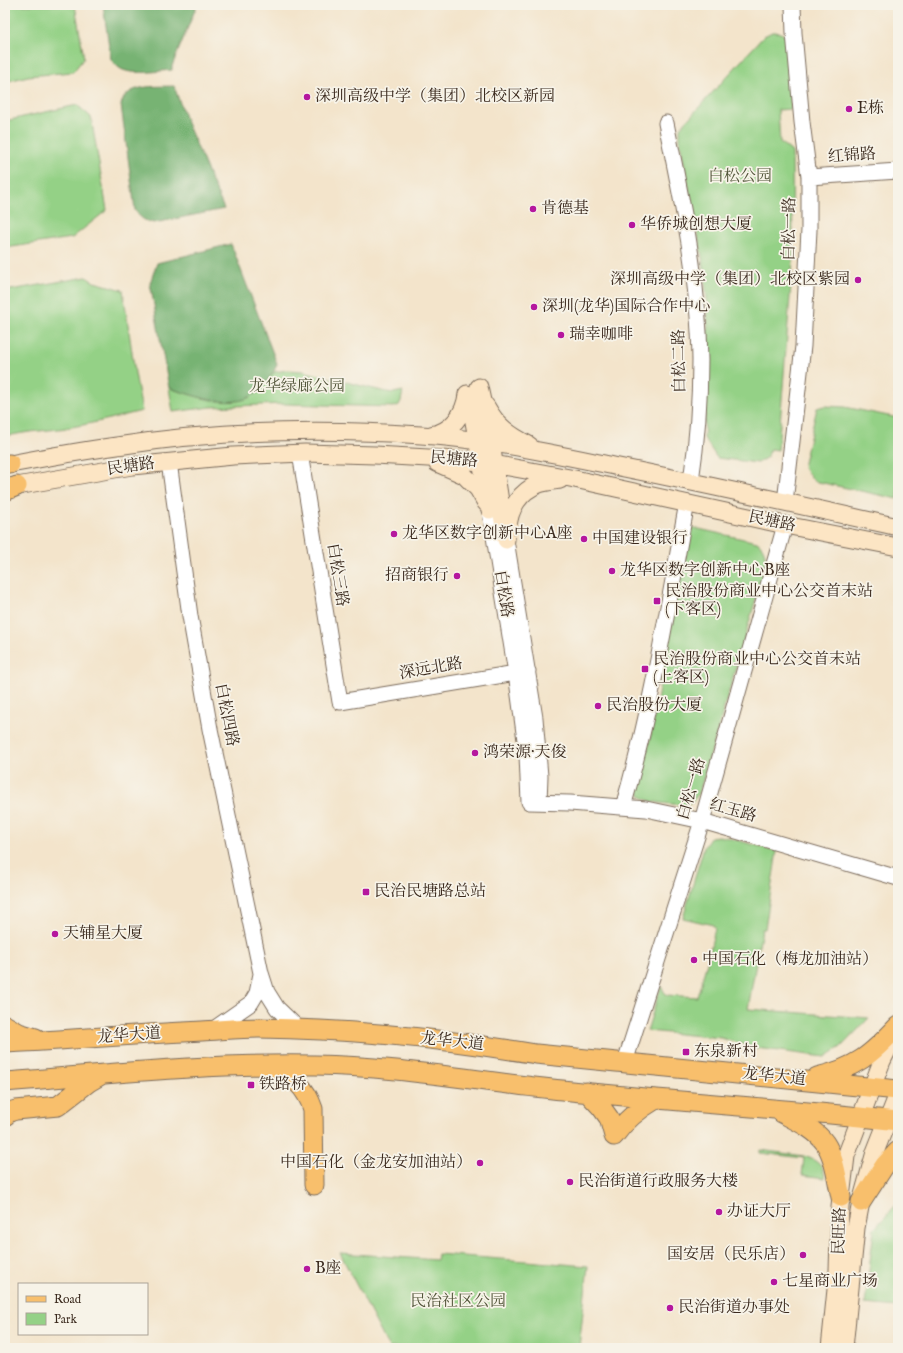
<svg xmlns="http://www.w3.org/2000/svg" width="903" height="1353" font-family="'IM FELL English','Noto Serif SC',serif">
<rect width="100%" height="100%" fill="#f7f3e8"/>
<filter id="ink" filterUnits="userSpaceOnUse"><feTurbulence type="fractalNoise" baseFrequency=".025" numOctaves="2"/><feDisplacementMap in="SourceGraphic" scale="8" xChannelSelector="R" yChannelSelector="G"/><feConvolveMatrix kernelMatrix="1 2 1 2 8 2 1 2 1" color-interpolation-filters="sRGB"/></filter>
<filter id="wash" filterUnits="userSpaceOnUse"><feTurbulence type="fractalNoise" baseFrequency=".012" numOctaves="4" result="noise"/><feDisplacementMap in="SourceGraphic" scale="16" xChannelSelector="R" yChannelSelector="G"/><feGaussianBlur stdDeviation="0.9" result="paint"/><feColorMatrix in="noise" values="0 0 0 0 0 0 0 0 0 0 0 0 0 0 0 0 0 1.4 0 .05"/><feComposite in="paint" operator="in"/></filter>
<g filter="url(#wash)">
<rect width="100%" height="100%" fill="#f3e4cb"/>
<!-- green -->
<path fill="#94d186" stroke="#687e52" d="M 5,5 L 75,5 L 84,58 L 73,72 L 28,76 L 5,82 Z
M 772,32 C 779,32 783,33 788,39 L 791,109 L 778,110 L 780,142 L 792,152 L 793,259 L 778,450 L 771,449 L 767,457 L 758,463 L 717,458 L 704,438 L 708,345 L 707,299 L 702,257 L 680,142 L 680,128 L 764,36 Z
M 77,105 L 91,117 L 107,210 L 72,238 L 5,248 L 5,121 Z
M 86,277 L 94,282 L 123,290 L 135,373 L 142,411 C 117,417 92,424 66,428 C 46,431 25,431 5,437 L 5,291 Z
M 288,370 L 303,371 L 382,391 L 393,393 L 403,391 L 401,401 L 399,405 L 394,407 L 285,404 L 211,407 L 173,412 L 169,388 C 195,396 238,413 261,389 C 265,384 269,378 274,372 Z
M 824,406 L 845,407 L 898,418 L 898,499 L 814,481 L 803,467 L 817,408 Z
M 690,527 L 757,542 C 766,548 766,557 765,568 L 700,790 C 696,798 693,803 684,805 C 674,804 648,804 641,796 C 640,795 638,791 638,790 L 651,734 L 680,572 Z
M 718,836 L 725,837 L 777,851 L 765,929 L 762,929 L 748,1009 L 869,1018 L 841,1047 L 825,1057 L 756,1048 L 721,1038 L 647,1031 L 661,986 L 666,995 L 697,997 L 708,959 L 715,928 L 713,925 L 683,918 L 704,847 L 711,837 Z
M 760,1150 L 804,1156 C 816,1160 824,1165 825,1178 L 802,1175 L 804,1158 L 760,1153 Z
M 898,1203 L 898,1307 L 865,1304 L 874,1229 Z
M 340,1253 L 437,1260 L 438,1254 L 588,1266 L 579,1348 L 389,1348 Z"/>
<!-- forest -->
<path fill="#77b373" stroke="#596e48" d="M 103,5 L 197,5 L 172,66 L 172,70 C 159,71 135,75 123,70 C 118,68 115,64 111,60 Z
M 174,86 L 187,123 L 224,209 L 154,223 C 144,221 140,218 135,210 L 121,105 C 126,83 156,87 174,86 Z
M 231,244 L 277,364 C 274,372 271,376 266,382 C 264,385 262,388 260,390 C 237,413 196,396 169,388 L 150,283 L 157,263 Z"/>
</g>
<g filter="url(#ink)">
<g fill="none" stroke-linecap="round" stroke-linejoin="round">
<defs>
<path id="tertiary" d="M 666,123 C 682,201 699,280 700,360 C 700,401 697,441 691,481
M 809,177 L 898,171
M 300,453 L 340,702 L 528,671
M 169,462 L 190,616 L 210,729 L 261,973 L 267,992 L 277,1008 L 300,1030
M 785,502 L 803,346 L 809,230 L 809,177 L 802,122 L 794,33 L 793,5
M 490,512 L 516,673 L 527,755 L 529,802 L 570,803 L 646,809 L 702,821 L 898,878
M 506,540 L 535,718 L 540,776 L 539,802
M 623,807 C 652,708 668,605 687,503
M 211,1031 L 251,1003 L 257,993 L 261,974
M 625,1062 L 702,821 L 785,525"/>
<path id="secondary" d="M 479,387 L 491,443 L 506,540
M 470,400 L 490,510
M 486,406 C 497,426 509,435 529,445
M 431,435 C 451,432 465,414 467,394
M 437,463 L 464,475 L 478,489 L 486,503
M 5,465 C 42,458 80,451 117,446 C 215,431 322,428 421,435 C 486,439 550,453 614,466 C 709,485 803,506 898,527
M 5,488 L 132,466 L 233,456 L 305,453 L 375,455 L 428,458 L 482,462 L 570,478 L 785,525 L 898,547
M 508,528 C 509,509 520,491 539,484 C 545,482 553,481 560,480
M 830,1348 L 838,1270 L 840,1206 L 846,1156 L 882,1061 L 897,1031
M 844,1348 L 856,1228 L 861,1202 L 875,1152 L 898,1094"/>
<path id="primary" d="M 5,464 L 10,464
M 5,491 L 17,486
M 5,1025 L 19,1033 L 36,1038
M 5,1043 C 71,1040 136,1034 202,1031 C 221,1030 240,1028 259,1028 C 350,1029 446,1039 536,1054 L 898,1090
M 272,1066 C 292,1075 306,1087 313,1109 L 314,1185
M 817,1077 C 856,1068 871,1055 898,1026
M 5,1082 C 108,1074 212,1063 315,1065 C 398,1066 480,1082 562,1090 C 673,1102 786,1108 898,1121
M 587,1092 L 601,1107 L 609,1118 L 614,1136
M 782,1113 C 797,1121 815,1129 825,1143 C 835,1158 837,1180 841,1197
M 5,1116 L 9,1112 L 16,1110 L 58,1106 L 89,1082 L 101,1075
M 614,1136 C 625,1120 639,1109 656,1099
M 861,1202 L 885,1165 L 898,1151"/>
</defs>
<!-- tertiary casing -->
<use href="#tertiary" stroke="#7b6b5b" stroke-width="17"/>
<!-- secondary casing -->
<use href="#secondary" stroke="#7b6b5b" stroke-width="19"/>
<!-- primary casing -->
<use href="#primary" stroke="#7b6b5b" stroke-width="21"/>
<!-- tertiary -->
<use href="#tertiary" stroke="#fff" stroke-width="15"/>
<!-- secondary -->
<use href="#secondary" stroke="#fce5c4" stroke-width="17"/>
<!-- primary -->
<use href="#primary" stroke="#f8bf6c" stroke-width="19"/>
</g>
</g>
<!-- markers -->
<g fill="#b5179e" stroke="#f7f3e8" stroke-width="1.5">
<circle cx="307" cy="97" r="4"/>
<circle cx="849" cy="109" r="4"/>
<circle cx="533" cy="209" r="4"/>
<circle cx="632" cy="225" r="4"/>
<circle cx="858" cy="280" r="4"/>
<circle cx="534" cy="307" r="4"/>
<circle cx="561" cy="335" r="4"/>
<circle cx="394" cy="534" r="4"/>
<circle cx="584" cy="539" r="4"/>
<circle cx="612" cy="571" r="4"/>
<circle cx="457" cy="576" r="4"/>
<rect x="653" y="597" width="8" height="8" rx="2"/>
<rect x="641" y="665" width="8" height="8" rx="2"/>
<circle cx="598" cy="706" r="4"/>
<circle cx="475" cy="753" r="4"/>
<rect x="362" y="888" width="8" height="8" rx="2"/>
<circle cx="55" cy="934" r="4"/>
<circle cx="694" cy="960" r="4"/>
<rect x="682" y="1048" width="8" height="8" rx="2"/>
<rect x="247" y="1081" width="8" height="8" rx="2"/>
<circle cx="480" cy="1163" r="4"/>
<circle cx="570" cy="1182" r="4"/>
<circle cx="719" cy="1212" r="4"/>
<circle cx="803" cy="1255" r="4"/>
<circle cx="307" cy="1269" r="4"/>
<circle cx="774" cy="1282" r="4"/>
<circle cx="670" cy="1308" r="4"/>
</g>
<g text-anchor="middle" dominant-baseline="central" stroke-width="3.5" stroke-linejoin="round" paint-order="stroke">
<!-- poi labels -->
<g font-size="16" fill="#3b2a1e" stroke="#f7f3e8" text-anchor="start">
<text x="315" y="97">深圳高级中学（集团）北校区新园</text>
<text x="857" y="109">E栋</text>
<text x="541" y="209">肯德基</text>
<text x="640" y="225">华侨城创想大厦</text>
<text x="850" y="280" text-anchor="end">深圳高级中学（集团）北校区紫园</text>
<text x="542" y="307">深圳(龙华)国际合作中心</text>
<text x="569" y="335">瑞幸咖啡</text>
<text x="402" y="534">龙华区数字创新中心A座</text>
<text x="592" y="539">中国建设银行</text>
<text x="620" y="571">龙华区数字创新中心B座</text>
<text x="449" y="576" text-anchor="end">招商银行</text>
<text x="665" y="592">民治股份商业中心公交首末站<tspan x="665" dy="18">(下客区)</tspan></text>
<text x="653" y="660">民治股份商业中心公交首末站<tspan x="653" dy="18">(上客区)</tspan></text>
<text x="606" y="706">民治股份大厦</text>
<text x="483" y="753">鸿荣源·天俊</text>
<text x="374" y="892">民治民塘路总站</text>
<text x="63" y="934">天辅星大厦</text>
<text x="702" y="960">中国石化（梅龙加油站）</text>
<text x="694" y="1052">东泉新村</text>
<text x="259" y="1085">铁路桥</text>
<text x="472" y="1163" text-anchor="end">中国石化（金龙安加油站）</text>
<text x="578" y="1182">民治街道行政服务大楼</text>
<text x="727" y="1212">办证大厅</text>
<text x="795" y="1255" text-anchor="end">国安居（民乐店）</text>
<text x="315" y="1269">B座</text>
<text x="782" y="1282">七星商业广场</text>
<text x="678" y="1308">民治街道办事处</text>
</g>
<!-- street labels -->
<g font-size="16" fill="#3b2a1e" stroke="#f7f3e8">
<text transform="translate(852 156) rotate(-4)">红锦路</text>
<text transform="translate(790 229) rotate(-89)">白松一路</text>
<text transform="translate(680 361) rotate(-91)">白松二路</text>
<text transform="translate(454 460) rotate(5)">民塘路</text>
<text transform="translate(131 467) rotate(-8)">民塘路</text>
<text transform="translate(772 522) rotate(12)">民塘路</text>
<text transform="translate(337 575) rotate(81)">白松三路</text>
<text transform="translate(503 594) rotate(81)">白松路</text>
<text transform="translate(431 669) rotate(-10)">深远北路</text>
<text transform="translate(226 715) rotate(79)">白松四路</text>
<text transform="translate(692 789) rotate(-74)">白松一路</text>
<text transform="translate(733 811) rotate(16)">红玉路</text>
<text transform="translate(129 1036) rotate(-4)">龙华大道</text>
<text transform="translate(452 1042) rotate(6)">龙华大道</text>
<text transform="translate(774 1077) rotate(6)">龙华大道</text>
<text transform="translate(840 1231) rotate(-88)">民旺路</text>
</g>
<!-- park labels -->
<g font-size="16" fill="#515438" stroke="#f7f3e8">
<text x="740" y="177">白松公园</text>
<text x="297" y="387">龙华绿廊公园</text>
<text x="458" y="1302">民治社区公园</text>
</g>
</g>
<!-- margin -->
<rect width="903" height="1353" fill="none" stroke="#f7f3e8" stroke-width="20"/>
<!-- legend -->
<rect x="18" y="1283" width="130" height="52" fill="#f7f3e8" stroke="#aca397"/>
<rect x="26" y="1296" width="20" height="6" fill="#f8bf6c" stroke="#aca397"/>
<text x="54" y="1303" font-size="12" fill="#3b2a1e">Road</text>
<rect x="26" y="1313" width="20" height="12" fill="#94d186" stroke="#aca397"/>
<text x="54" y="1323" font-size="12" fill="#3b2a1e">Park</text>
</svg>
